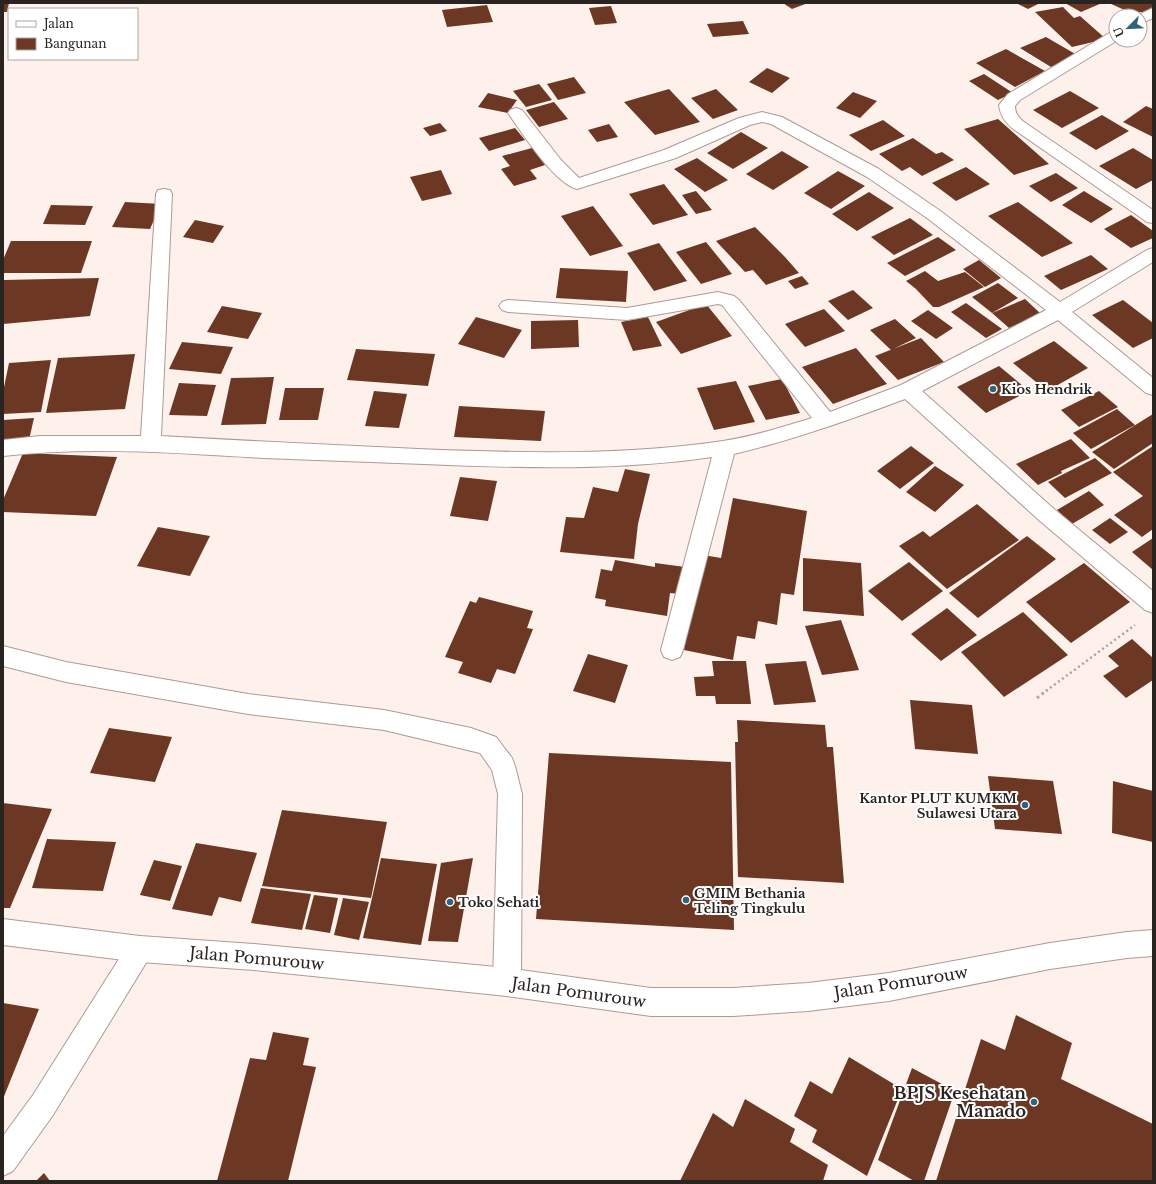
<svg xmlns="http://www.w3.org/2000/svg" width="1156" height="1184" font-family="'Libre Baskerville',serif">
<rect width="100%" height="100%" fill="#fef0eb"/>
<!-- building -->
<path fill="#6c3823" d="M 3,3 L 9,3 L 7,12 L 3,12 Z
M 783,3 L 808,3 L 792,9 Z
M 1016,3 L 1040,3 L 1028,9 Z
M 1065,3 L 1102,3 L 1081,12 Z
M 1109,3 L 1153,3 L 1153,7 L 1144,12 L 1129,12 Z
M 487,5 L 493,22 L 447,27 L 442,10 Z
M 611,6 L 617,23 L 595,25 L 589,8 Z
M 1063,7 L 1074,18 L 1080,16 L 1106,39 L 1072,47 L 1035,12 Z
M 743,21 L 749,34 L 713,37 L 707,24 Z
M 1046,37 L 1077,55 L 1051,67 L 1020,48 Z
M 1006,49 L 1045,71 L 1015,87 L 976,63 Z
M 767,68 L 790,78 L 772,93 L 749,82 Z
M 984,74 L 1013,93 L 998,100 L 969,81 Z
M 574,77 L 586,93 L 558,100 L 547,84 Z
M 539,84 L 552,100 L 526,107 L 513,91 Z
M 669,89 L 700,122 L 655,135 L 624,102 Z
M 716,89 L 738,110 L 713,119 L 691,98 Z
M 1070,91 L 1099,108 L 1062,128 L 1033,110 Z
M 853,92 L 877,101 L 860,118 L 836,108 Z
M 488,93 L 517,100 L 508,113 L 478,107 Z
M 554,102 L 568,119 L 539,127 L 526,110 Z
M 1146,106 L 1153,109 L 1153,137 L 1123,122 Z
M 1102,115 L 1129,131 L 1096,150 L 1069,133 Z
M 998,119 L 1049,164 L 1014,175 L 964,129 Z
M 883,120 L 905,136 L 871,151 L 849,135 Z
M 440,123 L 447,131 L 430,136 L 423,128 Z
M 609,124 L 618,137 L 597,142 L 588,130 Z
M 515,128 L 525,140 L 489,151 L 479,138 Z
M 741,132 L 768,148 L 733,169 L 707,153 Z
M 913,138 L 936,154 L 942,152 L 954,160 L 922,176 L 910,167 L 902,171 L 879,154 Z
M 532,148 L 545,165 L 530,170 L 537,179 L 514,186 L 501,169 L 510,166 L 502,156 Z
M 1133,148 L 1153,160 L 1153,180 L 1136,189 L 1099,166 Z
M 782,151 L 809,167 L 773,190 L 746,174 Z
M 697,158 L 728,180 L 705,192 L 674,169 Z
M 966,167 L 990,184 L 956,201 L 932,183 Z
M 441,170 L 452,194 L 422,201 L 410,177 Z
M 838,171 L 865,186 L 831,209 L 804,193 Z
M 1056,173 L 1078,188 L 1051,202 L 1029,186 Z
M 664,184 L 688,215 L 653,225 L 629,194 Z
M 696,191 L 712,210 L 696,214 L 682,195 Z
M 1084,191 L 1113,209 L 1091,223 L 1062,205 Z
M 869,192 L 894,208 L 857,231 L 832,214 Z
M 125,202 L 161,204 L 150,229 L 112,227 Z
M 1018,202 L 1073,243 L 1042,257 L 988,216 Z
M 51,205 L 93,206 L 85,225 L 43,224 Z
M 593,206 L 623,246 L 590,256 L 561,216 Z
M 1131,215 L 1153,231 L 1153,238 L 1131,248 L 1104,229 Z
M 910,218 L 933,235 L 894,255 L 871,237 Z
M 195,220 L 224,226 L 213,243 L 183,237 Z
M 755,227 L 785,257 L 799,273 L 766,285 L 753,270 L 745,272 L 716,241 Z
M 938,237 L 956,250 L 905,276 L 887,263 Z
M 11,241 L 92,241 L 81,273 L 3,273 L 3,260 Z
M 706,242 L 732,274 L 701,284 L 676,252 Z
M 659,243 L 687,281 L 654,291 L 627,253 Z
M 1091,255 L 1108,269 L 1061,290 L 1044,276 Z
M 979,260 L 1001,278 L 985,287 L 963,269 Z
M 560,268 L 628,271 L 626,302 L 556,298 Z
M 925,271 L 938,281 L 965,272 L 984,287 L 939,307 L 933,307 L 916,289 L 906,281 Z
M 802,276 L 809,284 L 795,289 L 788,281 Z
M 99,278 L 90,316 L 3,324 L 3,280 Z
M 998,283 L 1018,298 L 992,313 L 972,297 Z
M 853,290 L 873,308 L 848,320 L 828,301 Z
M 1025,299 L 1041,314 L 1009,328 L 992,313 Z
M 1123,300 L 1153,323 L 1153,338 L 1133,348 L 1092,315 Z
M 966,303 L 1002,329 L 986,338 L 951,312 Z
M 706,304 L 732,336 L 681,354 L 656,322 Z
M 222,306 L 262,313 L 248,339 L 207,332 Z
M 824,309 L 845,331 L 805,347 L 785,324 Z
M 928,310 L 953,328 L 936,339 L 911,321 Z
M 476,317 L 522,330 L 504,358 L 458,344 Z
M 648,317 L 662,346 L 633,351 L 621,322 Z
M 895,319 L 916,338 L 891,350 L 870,330 Z
M 578,320 L 579,347 L 531,349 L 531,321 Z
M 921,338 L 944,362 L 898,380 L 875,356 Z
M 1054,341 L 1088,368 L 1047,391 L 1013,363 Z
M 182,342 L 233,347 L 221,374 L 169,369 Z
M 856,348 L 887,384 L 833,404 L 802,367 Z
M 356,349 L 435,354 L 428,386 L 347,380 Z
M 135,354 L 125,409 L 46,413 L 58,358 Z
M 51,360 L 41,412 L 3,414 L 3,392 L 9,363 Z
M 999,366 L 1029,391 L 986,413 L 957,387 Z
M 274,377 L 266,424 L 221,425 L 231,378 Z
M 782,379 L 800,413 L 766,420 L 748,386 Z
M 736,381 L 755,422 L 714,430 L 697,388 Z
M 179,383 L 216,385 L 207,416 L 169,415 Z
M 285,388 L 324,388 L 318,420 L 279,420 Z
M 374,391 L 407,394 L 399,428 L 365,426 Z
M 1099,391 L 1118,407 L 1079,427 L 1061,410 Z
M 459,406 L 545,411 L 541,441 L 454,437 Z
M 1117,409 L 1135,425 L 1091,449 L 1073,433 Z
M 1153,414 L 1153,443 L 1114,469 L 1092,452 Z
M 34,418 L 29,440 L 3,442 L 3,420 Z
M 1071,439 L 1090,458 L 1061,471 L 1062,473 L 1038,485 L 1016,464 Z
M 911,446 L 934,463 L 900,489 L 877,471 Z
M 1153,446 L 1153,529 L 1142,537 L 1114,515 L 1143,496 L 1113,472 Z
M 23,453 L 117,457 L 96,516 L 3,512 L 3,500 Z
M 1095,458 L 1112,473 L 1065,498 L 1048,482 Z
M 935,466 L 964,485 L 935,512 L 906,492 Z
M 625,469 L 650,474 L 638,524 L 634,559 L 560,552 L 566,517 L 584,518 L 593,487 L 618,492 Z
M 460,477 L 497,481 L 488,521 L 450,516 Z
M 1089,491 L 1104,505 L 1072,524 L 1057,510 Z
M 733,498 L 807,511 L 794,595 L 781,593 L 777,625 L 758,621 L 755,639 L 737,636 L 733,660 L 684,650 L 703,555 L 721,558 Z
M 977,504 L 1019,540 L 947,589 L 899,546 L 923,531 L 930,537 Z
M 1110,518 L 1128,532 L 1110,544 L 1092,530 Z
M 158,527 L 210,536 L 190,576 L 137,566 Z
M 1027,536 L 1056,559 L 978,618 L 949,593 Z
M 1153,538 L 1153,570 L 1132,552 Z
M 803,558 L 861,563 L 864,616 L 803,611 Z
M 615,560 L 655,567 L 655,563 L 685,567 L 680,594 L 670,593 L 667,616 L 605,606 L 606,600 L 595,598 L 601,569 L 612,571 Z
M 909,562 L 943,591 L 902,621 L 868,591 Z
M 1084,563 L 1130,602 L 1071,643 L 1026,602 Z
M 479,597 L 533,611 L 527,628 L 533,629 L 515,674 L 497,669 L 491,683 L 458,673 L 463,662 L 445,657 L 470,601 L 476,603 Z
M 947,608 L 977,635 L 941,661 L 911,634 Z
M 1023,612 L 1068,655 L 1004,697 L 961,652 Z
M 841,620 L 859,670 L 822,675 L 805,626 Z
M 1132,639 L 1153,658 L 1153,680 L 1126,698 L 1103,676 L 1119,666 L 1108,656 Z
M 588,654 L 628,665 L 615,703 L 573,691 Z
M 712,661 L 746,661 L 751,704 L 716,704 L 715,696 L 696,696 L 694,677 L 714,676 Z
M 806,661 L 816,702 L 774,705 L 765,664 Z
M 910,700 L 972,705 L 978,754 L 915,749 Z
M 737,720 L 825,725 L 827,747 L 833,747 L 844,883 L 738,877 L 735,742 L 738,742 Z
M 109,728 L 172,737 L 155,782 L 90,773 Z
M 549,753 L 731,762 L 734,930 L 536,919 Z
M 988,776 L 1053,781 L 1062,834 L 995,829 Z
M 1113,781 L 1153,791 L 1153,842 L 1112,833 Z
M 3,803 L 52,809 L 10,908 L 3,908 Z
M 282,810 L 387,822 L 371,898 L 262,886 Z
M 47,839 L 116,842 L 103,891 L 32,888 Z
M 196,843 L 257,853 L 241,902 L 219,897 L 212,916 L 172,909 Z
M 381,858 L 437,864 L 421,945 L 363,938 Z
M 473,858 L 458,942 L 428,941 L 441,863 Z
M 154,860 L 182,866 L 170,901 L 140,895 Z
M 261,888 L 311,894 L 302,930 L 251,923 Z
M 314,895 L 338,898 L 330,933 L 305,929 Z
M 343,898 L 369,902 L 359,940 L 334,935 Z
M 3,1003 L 39,1009 L 3,1099 Z
M 1016,1015 L 1072,1043 L 1061,1079 L 1153,1124 L 1153,1181 L 936,1181 L 981,1039 L 1005,1050 Z
M 273,1032 L 309,1038 L 303,1065 L 316,1067 L 288,1181 L 217,1181 L 250,1058 L 266,1060 Z
M 849,1057 L 902,1089 L 867,1176 L 812,1142 L 817,1130 L 794,1116 L 810,1081 L 832,1094 Z
M 912,1068 L 955,1091 L 924,1181 L 914,1181 L 878,1160 Z
M 745,1099 L 795,1129 L 790,1142 L 828,1165 L 823,1181 L 680,1181 L 713,1113 L 733,1127 Z
M 44,1173 L 50,1181 L 36,1181 Z"/>
<g fill="none" stroke-linecap="round" stroke-linejoin="round">
<defs>
<path id="minor" d="M 1153,8 L 1153,18 L 1140,24 L 1140,16 L 1136,16 Z
M 1116,31 L 1116,40 L 1118,40 L 1020,100 L 1015,106 C 1015,113 1018,117 1024,122 L 1153,210 L 1153,223 L 1147,222 L 1012,128 C 1005,122 1000,115 999,105 L 1008,94 L 1111,32 Z
M 516,108 L 522,110 L 561,160 L 579,178 L 664,150 L 739,118 L 762,112 L 782,117 L 879,169 L 939,210 L 1060,302 L 1147,250 L 1153,248 L 1153,262 L 1072,312 L 1153,378 L 1153,395 L 1146,393 L 1058,320 L 922,391 L 1054,509 L 1153,591 L 1153,613 L 1145,610 L 1040,521 L 905,399 C 849,420 793,440 734,454 L 683,650 L 680,657 L 672,660 L 664,657 L 661,650 L 712,457 C 617,471 520,468 424,464 C 370,462 317,460 263,458 C 176,453 90,446 3,456 L 3,440 L 40,436 L 141,436 L 156,194 L 158,190 L 164,189 L 170,190 L 172,194 L 161,436 C 247,441 332,445 418,449 C 519,453 623,456 723,441 C 754,436 783,427 812,418 L 722,305 L 718,304 L 627,320 L 508,312 L 502,310 L 499,306 L 502,302 L 508,300 L 627,308 L 718,292 L 734,296 L 739,300 L 830,412 L 901,385 L 1046,310 L 927,218 L 867,177 L 771,124 L 762,122 L 750,125 L 676,158 L 577,189 C 555,184 522,133 508,113 L 510,110 Z
M 3,646 L 66,662 L 248,694 L 384,710 L 471,728 L 496,737 L 512,758 L 515,766 L 522,794 L 521,982 L 517,992 L 507,996 L 497,992 L 493,982 L 498,794 L 492,770 L 480,753 L 384,730 L 248,714 L 66,682 L 3,666 Z
M 140,936 L 149,940 L 153,949 L 149,958 L 53,1115 L 13,1171 L 3,1176 L 3,1136 L 33,1095 L 131,940 Z"/>
<path id="major" d="M 3,919 L 140,936 L 254,944 L 507,968 L 651,988 L 733,988 L 808,983 L 889,973 L 1050,943 L 1127,932 L 1153,930 L 1153,956 L 1127,958 L 1050,969 L 889,1001 L 808,1011 L 733,1016 L 651,1016 L 507,996 L 254,970 L 140,962 L 3,945 Z"/>
</defs>
<!-- minor casing -->
<use href="#minor" stroke="#ab9b96" stroke-width="2"/>
<!-- major casing -->
<use href="#major" stroke="#ab9b96" stroke-width="2"/>
<!-- path-far1 -->
<path stroke="#aea39e" stroke-width="2.5" stroke-dasharray="2 3" stroke-linecap="butt" d="M 1046,691 L 1135,625"/>
<!-- path -->
<path stroke="#aea39e" stroke-width="3" stroke-dasharray="2.5 3.5" stroke-linecap="butt" d="M 1037,698 L 1047,690"/>
<!-- minor -->
<use href="#minor" fill="#fff" fill-rule="evenodd"/>
<!-- major -->
<use href="#major" fill="#fff" fill-rule="evenodd"/>
</g>
<!-- markers -->
<g fill="#2f6480" stroke="#fff" stroke-width="1.5">
<circle cx="993" cy="389" r="4"/>
<circle cx="1025" cy="805" r="4"/>
<circle cx="686" cy="900" r="4"/>
<circle cx="450" cy="902" r="4"/>
<circle cx="1034" cy="1102" r="4"/>
</g>
<g text-anchor="middle" dominant-baseline="central" stroke-width="4" stroke-linejoin="round" paint-order="stroke">
<!-- poi labels -->
<g font-size="13" font-weight="bold" fill="#2a2421" stroke="#fff" text-anchor="start">
<text x="1001" y="389">Kios Hendrik</text>
<text x="1017" y="798" text-anchor="end">Kantor PLUT KUMKM<tspan x="1017" dy="15">Sulawesi Utara</tspan></text>
<text x="694" y="893">GMIM Bethania<tspan x="694" dy="15">Teling Tingkulu</tspan></text>
<text x="458" y="902">Toko Sehati</text>
</g>
<!-- near-street labels -->
<g font-size="16" fill="#2a2421" stroke="#fff">
<text transform="translate(257 958) rotate(5)">Jalan Pomurouw</text>
<text transform="translate(901 982) rotate(-9)">Jalan Pomurouw</text>
<text transform="translate(579 992) rotate(8)">Jalan Pomurouw</text>
</g>
<!-- near-poi labels -->
<g font-size="16" font-weight="bold" fill="#2a2421" stroke="#fff" text-anchor="end">
<text x="1026" y="1093">BPJS Kesehatan<tspan x="1026" dy="18">Manado</tspan></text>
</g>
</g>
<!-- border -->
<rect width="1156" height="1184" fill="none" stroke="#2a2421" stroke-width="8"/>
<!-- legend -->
<rect x="8" y="8" width="130" height="52" fill="#ffffff" stroke="#aaa7a6"/>
<rect x="16" y="21" width="20" height="6" fill="#ffffff" stroke="#aaa7a6"/>
<text x="44" y="28" font-size="12" fill="#2a2421">Jalan</text>
<rect x="16" y="38" width="20" height="12" fill="#6c3823" stroke="#aaa7a6"/>
<text x="44" y="48" font-size="12" fill="#2a2421">Bangunan</text>
<!-- north arrow -->
<g transform="translate(1128 28) rotate(246)"><circle r="19" fill="#ffffff" stroke="#aaa7a6"/>
<path d="M0-3L7 15L0 10L-7 15Z" fill="#2f6480"/>
<text y="-6" font-size="11" font-weight="bold" text-anchor="middle" fill="#2a2421">U</text>
</g>
</svg>
